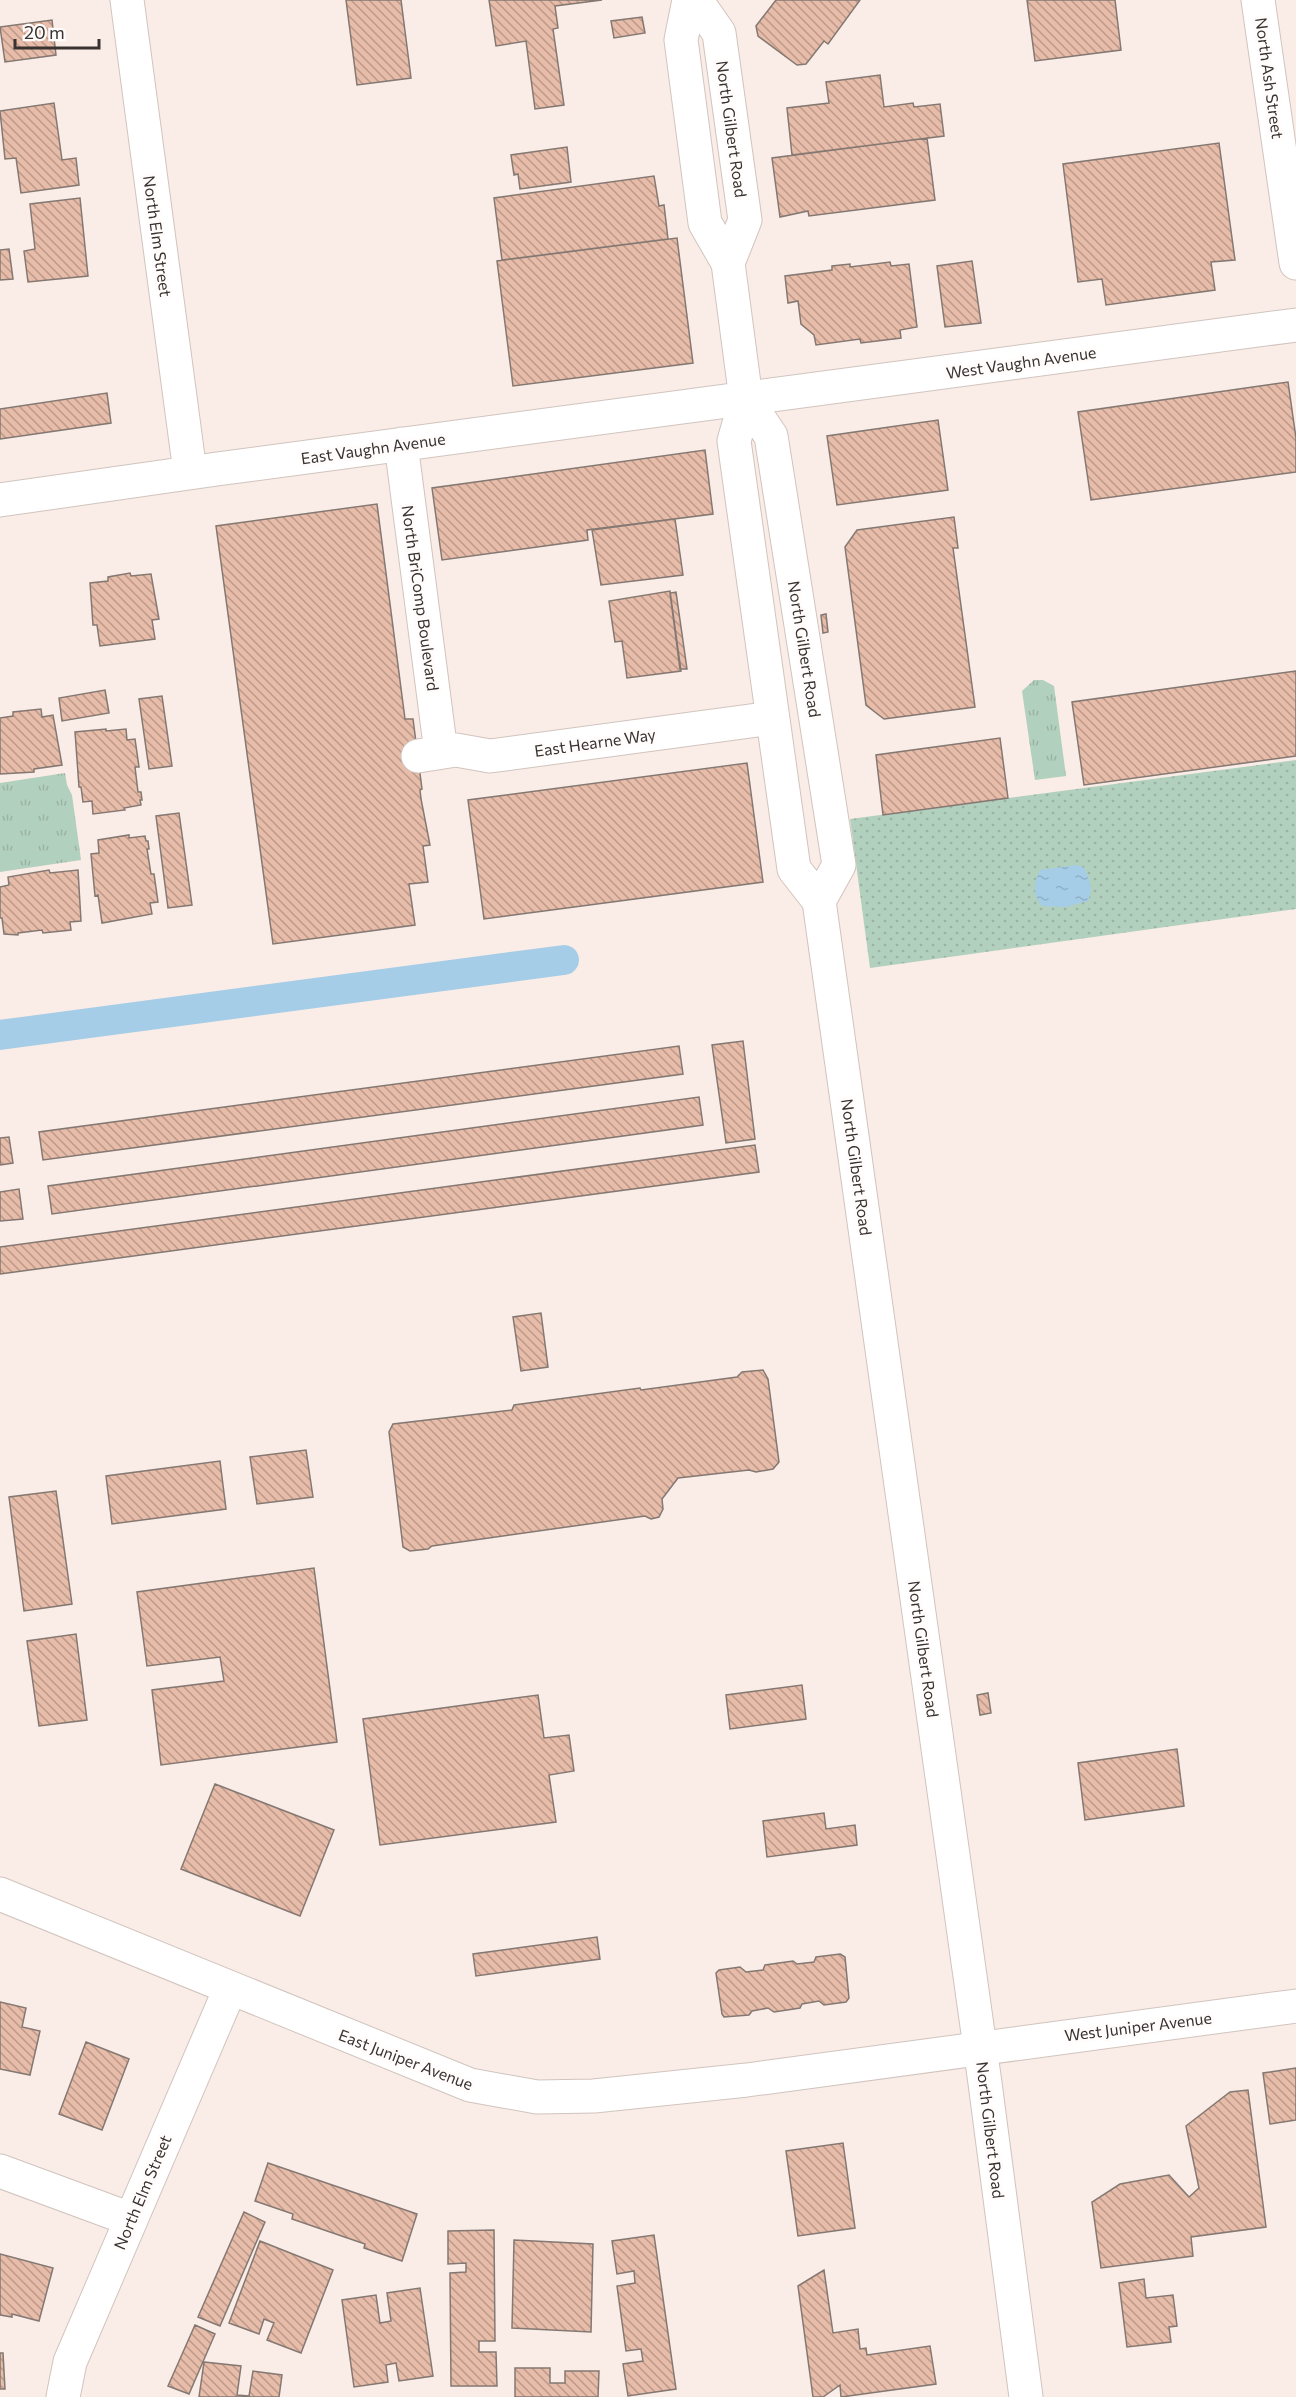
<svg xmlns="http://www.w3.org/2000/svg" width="1296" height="2397" font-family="Commissioner,sans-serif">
<defs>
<pattern id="grass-tufts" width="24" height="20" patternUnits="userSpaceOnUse" patternTransform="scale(1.5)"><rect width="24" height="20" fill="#b2d0be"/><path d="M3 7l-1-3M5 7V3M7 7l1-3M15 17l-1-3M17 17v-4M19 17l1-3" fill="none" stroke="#9ab3a4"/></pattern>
<pattern id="park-dots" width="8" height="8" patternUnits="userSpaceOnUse" patternTransform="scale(1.5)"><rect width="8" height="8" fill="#b2d0be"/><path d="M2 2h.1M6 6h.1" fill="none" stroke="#9ab3a4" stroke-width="1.8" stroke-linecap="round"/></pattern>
<pattern id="water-ripples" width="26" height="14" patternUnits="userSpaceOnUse" patternTransform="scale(1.5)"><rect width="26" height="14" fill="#a5cde7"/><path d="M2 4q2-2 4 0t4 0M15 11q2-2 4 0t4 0" fill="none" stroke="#8fb0c7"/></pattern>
<pattern id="building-back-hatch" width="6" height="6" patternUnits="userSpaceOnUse" patternTransform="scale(1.5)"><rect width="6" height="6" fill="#e7bca9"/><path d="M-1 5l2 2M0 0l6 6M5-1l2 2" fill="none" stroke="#bc998a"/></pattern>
</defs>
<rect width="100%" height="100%" fill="#faece6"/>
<!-- grass -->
<path fill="url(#grass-tufts)" d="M 1034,680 L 1043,680 L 1054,686 L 1066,776 L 1035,780 L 1022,691 Z
M 65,773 L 67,785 L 72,795 L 81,860 L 0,872 L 0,783 Z"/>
<!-- park -->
<path fill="url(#park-dots)" d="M 1296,760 L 1296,909 L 870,968 L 850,819 Z"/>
<!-- water -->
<path fill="url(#water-ripples)" d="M 1077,865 L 1083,867 C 1090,878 1093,888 1088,901 L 1065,907 L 1042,906 C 1032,895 1034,883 1040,870 Z"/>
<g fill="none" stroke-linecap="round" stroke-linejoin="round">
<!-- canal -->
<path stroke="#a5cde7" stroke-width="30" d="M 0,1035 L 564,960"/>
</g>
<!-- building -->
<path fill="url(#building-back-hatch)" stroke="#847872" stroke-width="1.5" d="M 346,0 L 401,0 L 411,78 L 357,85 Z
M 489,0 L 602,0 L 555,6 L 558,28 L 553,29 L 564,105 L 535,109 L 526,41 L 496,46 Z
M 776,0 L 860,0 L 828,44 L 824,41 L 806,64 L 797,65 L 758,36 L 756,26 Z
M 1027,0 L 1115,0 L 1121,50 L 1035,61 Z
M 642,17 L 645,33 L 614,38 L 611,21 Z
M 52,20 L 56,55 L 5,62 L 0,27 Z
M 880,75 L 884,107 L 913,103 L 914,107 L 940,104 L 944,136 L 792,155 L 787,108 L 829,103 L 826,82 Z
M 54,103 L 62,160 L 76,158 L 79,185 L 21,193 L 16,158 L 5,159 L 0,111 Z
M 927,138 L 935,200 L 809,216 L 808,211 L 780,217 L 772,158 Z
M 1219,143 L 1235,260 L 1211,262 L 1215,290 L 1106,305 L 1102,279 L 1078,282 L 1063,164 Z
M 567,147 L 571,182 L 520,189 L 518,174 L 514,175 L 511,155 Z
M 654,176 L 659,206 L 664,205 L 668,239 L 502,260 L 494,198 Z
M 80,198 L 88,276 L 28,282 L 24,251 L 35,249 L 30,204 Z
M 677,238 L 693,363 L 513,386 L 497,261 Z
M 9,249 L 13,279 L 0,280 L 0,250 Z
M 972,261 L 981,323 L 945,327 L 937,266 Z
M 890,262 L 891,266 L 909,264 L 917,327 L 900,330 L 901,338 L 861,343 L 860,339 L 816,345 L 814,335 L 801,324 L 798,301 L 788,303 L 785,276 L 832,270 L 832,266 L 850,264 L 850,267 Z
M 1288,382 L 1296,438 L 1296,472 L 1091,500 L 1078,412 Z
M 107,393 L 111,423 L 0,439 L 0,409 Z
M 938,420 L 948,490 L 837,505 L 827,436 Z
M 705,450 L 713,514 L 587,530 L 588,540 L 442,560 L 432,488 Z
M 377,504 L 405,719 L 413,719 L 422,789 L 420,790 L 421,799 L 430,845 L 423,846 L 428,882 L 409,884 L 415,925 L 273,944 L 216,526 Z
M 954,517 L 958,548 L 953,548 L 975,707 L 884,719 L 866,705 L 845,547 L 857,530 Z
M 675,519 L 683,575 L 601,585 L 592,530 Z
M 130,573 L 131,576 L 151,574 L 159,619 L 152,620 L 155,639 L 100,646 L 97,625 L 93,625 L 90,583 L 108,581 L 108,577 Z
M 670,591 L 681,671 L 627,678 L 622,641 L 615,642 L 609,601 Z
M 676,592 L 687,669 L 680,669 L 670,593 Z
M 826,614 L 828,632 L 823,633 L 821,615 Z
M 1296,671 L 1296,756 L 1084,785 L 1072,702 Z
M 105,690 L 109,713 L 62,721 L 59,698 Z
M 162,696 L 172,766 L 149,769 L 139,699 Z
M 41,709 L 42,717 L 53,715 L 62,765 L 34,769 L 34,772 L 0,774 L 0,718 L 13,716 L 13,712 Z
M 106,729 L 106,731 L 126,729 L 127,740 L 135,739 L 139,767 L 135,767 L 138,792 L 141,792 L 142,800 L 140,800 L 141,805 L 124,808 L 125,810 L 93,814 L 92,801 L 83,802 L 81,787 L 79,787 L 75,732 Z
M 1000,738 L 1008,798 L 883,815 L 876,755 Z
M 747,763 L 763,882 L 484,919 L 468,800 Z
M 179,813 L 192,905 L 168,908 L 156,816 Z
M 129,835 L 129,838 L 145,836 L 146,841 L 148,841 L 149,849 L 147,849 L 151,874 L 154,874 L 158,902 L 150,903 L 152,914 L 102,923 L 98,895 L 95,896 L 91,854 L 99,853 L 98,840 Z
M 49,870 L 50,873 L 78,870 L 81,921 L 70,922 L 71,930 L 43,933 L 42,930 L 18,933 L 18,935 L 4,934 L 2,918 L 0,918 L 0,887 L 9,885 L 8,877 Z
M 743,1041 L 755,1139 L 726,1143 L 712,1045 Z
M 679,1046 L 683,1074 L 43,1160 L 39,1132 Z
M 699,1097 L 703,1125 L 52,1214 L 48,1186 Z
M 9,1137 L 13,1163 L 0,1165 L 0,1138 Z
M 755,1145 L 759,1172 L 0,1274 L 0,1247 Z
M 19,1189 L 23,1219 L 0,1221 L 0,1192 Z
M 541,1313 L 548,1367 L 521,1371 L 513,1317 Z
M 763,1370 L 768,1379 L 779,1462 L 773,1469 L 756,1472 L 749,1470 L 678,1478 L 662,1499 L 663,1509 L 659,1517 L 651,1519 L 645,1516 L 432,1546 L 428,1549 L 410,1551 L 403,1547 L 389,1432 L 393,1424 L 512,1410 L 514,1405 L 640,1388 L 641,1390 L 737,1377 L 742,1372 Z
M 306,1450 L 313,1497 L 257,1504 L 250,1457 Z
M 220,1461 L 226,1509 L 112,1524 L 106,1476 Z
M 56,1491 L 72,1604 L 24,1611 L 9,1497 Z
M 314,1568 L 337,1742 L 161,1765 L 152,1690 L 224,1681 L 220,1657 L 147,1666 L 137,1592 Z
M 76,1634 L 87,1720 L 39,1726 L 27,1641 Z
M 802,1685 L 806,1719 L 730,1729 L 726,1695 Z
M 988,1693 L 991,1713 L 980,1715 L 977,1695 Z
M 538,1695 L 544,1738 L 569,1735 L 574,1771 L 549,1775 L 556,1822 L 380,1845 L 363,1719 Z
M 1177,1749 L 1184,1806 L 1085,1820 L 1078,1763 Z
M 215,1784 L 334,1830 L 300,1916 L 181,1869 Z
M 824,1813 L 826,1829 L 855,1825 L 857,1845 L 767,1857 L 763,1821 Z
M 597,1937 L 600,1959 L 476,1976 L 473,1954 Z
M 840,1954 L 845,1957 L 849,1998 L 846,2002 L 824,2005 L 819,2001 L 802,2004 L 800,2008 L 774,2012 L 768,2008 L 752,2011 L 749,2015 L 724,2017 L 722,2014 L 716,1973 L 719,1970 L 740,1967 L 746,1972 L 763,1970 L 765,1965 L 793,1961 L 797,1964 L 814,1962 L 816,1957 Z
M 0,2002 L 26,2008 L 22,2027 L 40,2031 L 30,2075 L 0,2069 Z
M 86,2042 L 129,2059 L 102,2130 L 59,2114 Z
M 1296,2068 L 1296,2120 L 1270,2124 L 1263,2073 Z
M 1248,2090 L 1266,2227 L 1191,2237 L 1193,2256 L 1101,2268 L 1092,2202 L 1120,2184 L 1169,2175 L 1189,2197 L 1199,2188 L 1186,2126 L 1230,2092 Z
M 843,2143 L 855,2228 L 798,2236 L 786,2151 Z
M 268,2163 L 417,2214 L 402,2261 L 364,2248 L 365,2244 L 292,2219 L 293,2214 L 255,2201 Z
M 244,2212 L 265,2222 L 220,2326 L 198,2317 Z
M 494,2230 L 495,2341 L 479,2341 L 479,2352 L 496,2352 L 497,2386 L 451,2386 L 450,2273 L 466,2272 L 466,2263 L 448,2264 L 448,2231 Z
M 654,2235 L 676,2389 L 628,2396 L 623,2364 L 643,2361 L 641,2349 L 626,2351 L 617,2286 L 635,2283 L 634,2271 L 617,2274 L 612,2241 Z
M 514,2240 L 593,2244 L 591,2332 L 512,2328 Z
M 260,2241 L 333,2270 L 301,2353 L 267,2340 L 274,2323 L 264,2319 L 259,2334 L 229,2323 Z
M 0,2254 L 53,2268 L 39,2321 L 12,2314 L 12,2317 L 0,2315 Z
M 824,2270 L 833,2333 L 858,2329 L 860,2349 L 866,2348 L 867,2355 L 930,2346 L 936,2384 L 841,2397 L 840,2385 L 823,2397 L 813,2397 L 798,2286 Z
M 1144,2279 L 1146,2298 L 1173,2295 L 1177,2326 L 1169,2327 L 1171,2342 L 1127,2347 L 1119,2283 Z
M 420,2288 L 433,2376 L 399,2381 L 396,2363 L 386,2365 L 388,2382 L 354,2387 L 342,2300 L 376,2295 L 380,2323 L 391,2321 L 387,2293 Z
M 195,2325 L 215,2334 L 189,2394 L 168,2386 Z
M 0,2353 L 3,2353 L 5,2389 L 0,2389 Z
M 204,2362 L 241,2366 L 237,2395 L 249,2396 L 253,2371 L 282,2375 L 279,2397 L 199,2397 Z
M 515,2368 L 550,2368 L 550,2383 L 565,2383 L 565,2371 L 599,2371 L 598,2397 L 515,2397 Z"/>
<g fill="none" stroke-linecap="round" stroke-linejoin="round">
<defs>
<path id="minor" d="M 127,0 L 190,472
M 1258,0 L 1296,263
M 401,444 L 441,752
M 0,500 L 217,469 L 1296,325
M 418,756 L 456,750 L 490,756 L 772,718
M 0,1894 L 470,2085 L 537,2097 L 594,2096 L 747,2080 L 1296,2006
M 0,2171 L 130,2219
M 63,2397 L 70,2362 L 230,1989"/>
<path id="major" d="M 689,0 L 681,40 L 705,223 L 728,263 L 746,399 L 734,441 L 794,869 L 819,901 L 985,2083 L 1026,2397
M 696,0 L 719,33 L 745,220 L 728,263
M 746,399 L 771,436 L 839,865 L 819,901"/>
</defs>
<!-- minor casing -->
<use href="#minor" stroke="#d1c4be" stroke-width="35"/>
<!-- major casing -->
<use href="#major" stroke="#d1c4be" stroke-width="35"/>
<!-- minor -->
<use href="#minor" stroke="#fff" stroke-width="33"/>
<!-- major -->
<use href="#major" stroke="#fff" stroke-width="33"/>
</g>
<g text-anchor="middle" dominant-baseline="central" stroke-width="6" stroke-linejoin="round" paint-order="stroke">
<!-- street labels -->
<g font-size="16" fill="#383331" stroke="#fffcfb">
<text transform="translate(1270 78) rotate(82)">North Ash Street</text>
<text transform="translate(732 129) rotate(82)">North Gilbert Road</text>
<text transform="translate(158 236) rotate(82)">North Elm Street</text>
<text transform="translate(1021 362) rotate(-8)">West Vaughn Avenue</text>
<text transform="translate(373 448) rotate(-8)">East Vaughn Avenue</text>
<text transform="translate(421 598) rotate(82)">North BriComp Boulevard</text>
<text transform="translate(805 649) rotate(81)">North Gilbert Road</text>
<text transform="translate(595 742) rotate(-8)">East Hearne Way</text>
<text transform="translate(857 1167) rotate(82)">North Gilbert Road</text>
<text transform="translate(924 1649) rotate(82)">North Gilbert Road</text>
<text transform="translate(1138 2026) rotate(-7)">West Juniper Avenue</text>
<text transform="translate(406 2059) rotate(21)">East Juniper Avenue</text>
<text transform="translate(991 2130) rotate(83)">North Gilbert Road</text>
<text transform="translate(142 2192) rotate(-67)">North Elm Street</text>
</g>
</g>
<!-- scale -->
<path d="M15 39v9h84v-9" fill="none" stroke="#383331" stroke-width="3"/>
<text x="24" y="39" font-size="18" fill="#383331" stroke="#fffcfb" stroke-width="4.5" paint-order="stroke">20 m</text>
</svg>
